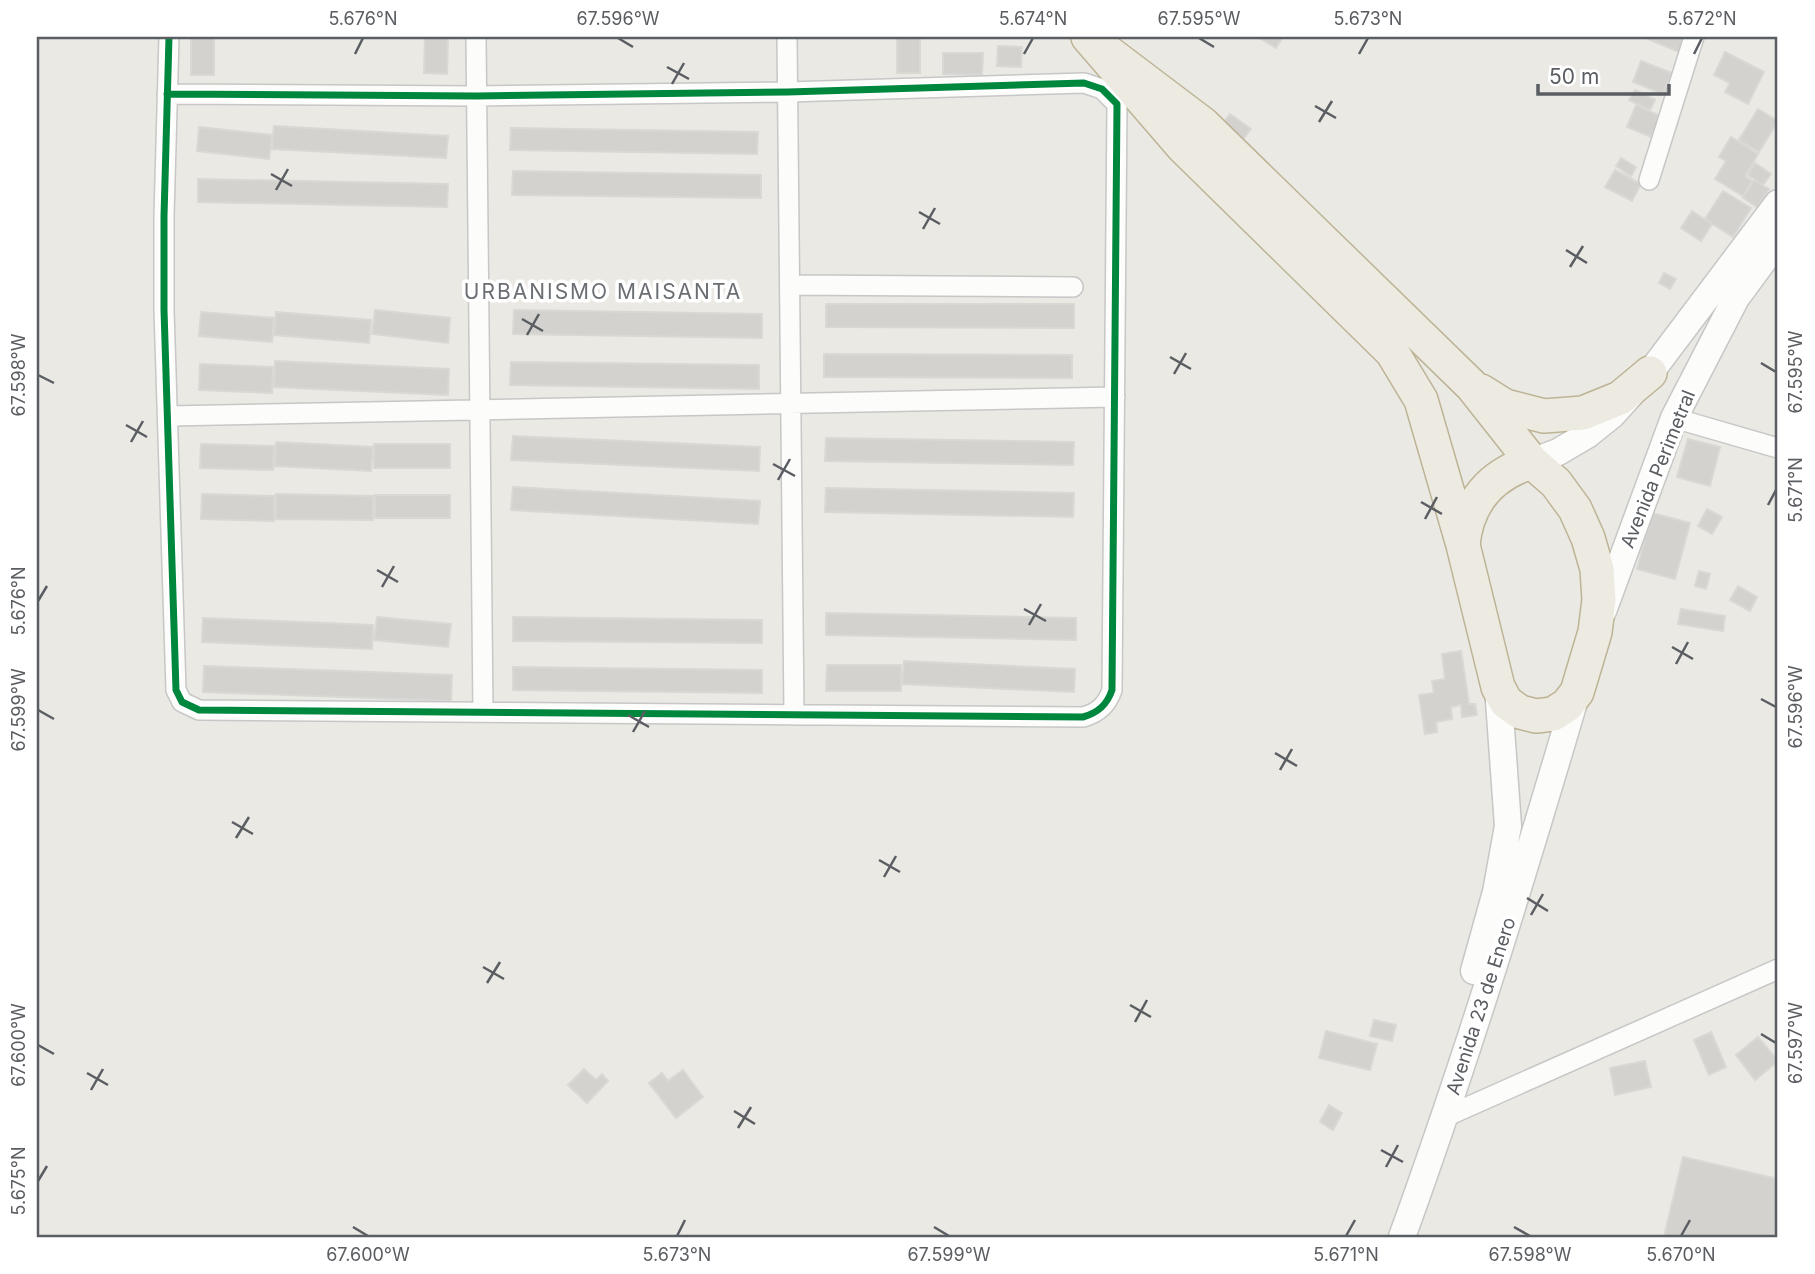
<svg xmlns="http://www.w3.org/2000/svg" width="1815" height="1274" font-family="Inter,sans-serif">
<rect width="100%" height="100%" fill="#eae9e4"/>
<!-- building -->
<path fill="#d3d2cf" stroke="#d9d8d4" stroke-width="2" d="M 191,37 L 214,37 L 214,75 L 191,75 Z
M 425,37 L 448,37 L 447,74 L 424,73 Z
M 897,37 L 920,37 L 920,73 L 897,73 Z
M 1258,37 L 1283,37 L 1276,48 Z
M 1649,37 L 1685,37 L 1679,52 L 1648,39 Z
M 998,46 L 1022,47 L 1021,67 L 997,66 Z
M 1725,52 L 1764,72 L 1748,104 L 1725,92 L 1730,83 L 1714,75 Z
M 943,53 L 983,53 L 982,75 L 943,74 Z
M 1641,61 L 1672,73 L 1663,94 L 1633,82 Z
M 1635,90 L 1655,100 L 1650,110 L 1629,100 Z
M 1636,105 L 1660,116 L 1651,137 L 1627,127 Z
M 1758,109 L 1778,121 L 1759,152 L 1739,140 Z
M 1230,114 L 1251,129 L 1241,142 L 1220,127 Z
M 274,126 L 448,136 L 446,158 L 272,149 Z
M 199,127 L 272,135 L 269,159 L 197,151 Z
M 511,128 L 758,132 L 757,154 L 510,150 Z
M 1731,137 L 1758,154 L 1745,176 L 1752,181 L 1743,196 L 1715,179 L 1726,161 L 1719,157 Z
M 1621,158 L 1636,167 L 1631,176 L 1616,166 Z
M 1755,163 L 1771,174 L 1763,185 L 1748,175 Z
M 1615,170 L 1641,184 L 1632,201 L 1605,187 Z
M 513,171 L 761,175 L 761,198 L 512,195 Z
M 198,179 L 448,184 L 447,207 L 198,202 Z
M 1754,180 L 1769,189 L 1757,207 L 1743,198 Z
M 1723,191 L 1751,208 L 1733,237 L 1705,219 Z
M 1692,211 L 1712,224 L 1701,241 L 1681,228 Z
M 1664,273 L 1676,279 L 1670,289 L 1659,283 Z
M 826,304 L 1074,304 L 1074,328 L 826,327 Z
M 375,310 L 450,318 L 448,343 L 372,334 Z
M 514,310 L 762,314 L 762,338 L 513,334 Z
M 201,312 L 274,318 L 272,342 L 199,336 Z
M 276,312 L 371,320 L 369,343 L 274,335 Z
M 824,354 L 1072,355 L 1072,378 L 824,377 Z
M 275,361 L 449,369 L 448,395 L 274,387 Z
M 511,362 L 759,365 L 759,389 L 510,385 Z
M 200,364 L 273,367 L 272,393 L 199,390 Z
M 513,436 L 760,447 L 759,471 L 511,460 Z
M 826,438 L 1074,442 L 1073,465 L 825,461 Z
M 1688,439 L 1720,447 L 1710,486 L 1677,477 Z
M 276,442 L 373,447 L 371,471 L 275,466 Z
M 201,444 L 274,446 L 273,470 L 200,468 Z
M 374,444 L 450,444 L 450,468 L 374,468 Z
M 513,487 L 760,501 L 758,524 L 511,510 Z
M 826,488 L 1074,493 L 1073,517 L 825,512 Z
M 202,494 L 274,496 L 274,521 L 201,519 Z
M 276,494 L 373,496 L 373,520 L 276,519 Z
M 375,495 L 450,495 L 450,518 L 375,518 Z
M 1707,509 L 1722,517 L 1712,534 L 1698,526 Z
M 1652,513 L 1690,523 L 1675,579 L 1637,569 Z
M 1699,571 L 1710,574 L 1706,589 L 1695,586 Z
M 1738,586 L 1757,597 L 1750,611 L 1730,600 Z
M 1681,609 L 1725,616 L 1723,631 L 1678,624 Z
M 826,613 L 1076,618 L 1076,640 L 826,635 Z
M 377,617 L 451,624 L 448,647 L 374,640 Z
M 513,617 L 762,620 L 762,643 L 513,641 Z
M 203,618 L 373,625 L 372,649 L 202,642 Z
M 1461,651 L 1469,704 L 1475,704 L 1477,715 L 1462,717 L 1461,705 L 1451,707 L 1452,719 L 1436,722 L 1437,732 L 1425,734 L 1419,695 L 1434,693 L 1432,681 L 1445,679 L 1442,654 Z
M 904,661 L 1075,669 L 1074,692 L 902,684 Z
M 827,665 L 901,665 L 901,691 L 826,691 Z
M 204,666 L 452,675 L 451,701 L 203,692 Z
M 513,667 L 762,670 L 762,693 L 513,690 Z
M 1374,1020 L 1396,1025 L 1392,1041 L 1370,1036 Z
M 1326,1031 L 1377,1044 L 1370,1070 L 1319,1058 Z
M 1711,1032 L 1726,1067 L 1709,1075 L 1694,1040 Z
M 1758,1037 L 1778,1061 L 1755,1080 L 1736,1055 Z
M 1645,1061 L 1651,1087 L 1615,1095 L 1610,1068 Z
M 584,1069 L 596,1080 L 602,1074 L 608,1081 L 587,1103 L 568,1085 Z
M 683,1070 L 703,1097 L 676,1118 L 649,1083 L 662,1073 L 668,1081 Z
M 1329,1105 L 1342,1113 L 1333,1130 L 1320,1122 Z
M 1683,1157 L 1778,1179 L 1778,1237 L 1664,1237 Z"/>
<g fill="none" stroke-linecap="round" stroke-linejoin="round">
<defs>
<path id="street" d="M 476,37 L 483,712
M 787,37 L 794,715
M 167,94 L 476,96 L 788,92 L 1084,83 L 1102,89 L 1117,104 L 1112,690 C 1107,705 1098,713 1083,717 L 199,710 L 182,702 L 176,690 L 164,310 L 164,216 L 169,37
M 1649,180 L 1694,37
M 790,285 L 1073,287
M 169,416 L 1115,397
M 1674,418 L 1778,448
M 1445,1117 L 1778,969"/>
<path id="secondary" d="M 1532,462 L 1558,452 L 1587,435 L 1612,415 L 1650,373 L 1778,203
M 1603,611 L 1674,418 L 1736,298 L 1778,241
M 1474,971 L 1496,892 L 1508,826 L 1498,687
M 1402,1237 C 1467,1058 1523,875 1577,692"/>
<path id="highway" d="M 1088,37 L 1203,124 L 1472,386 L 1532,462 L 1556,483 L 1575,509 L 1588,538 L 1597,569 L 1599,600 L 1595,632 L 1577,692 L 1567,705 L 1553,714 L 1536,716 L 1520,712 L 1506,702 L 1498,687 L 1463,545 L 1421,400 L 1392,352 L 1183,147 Z
M 1481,391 L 1505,406 L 1544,416 L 1583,413 L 1620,398 L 1650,373
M 1463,545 C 1467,502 1491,474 1532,462"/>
</defs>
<!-- street casing -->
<use href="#street" stroke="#c6c7c6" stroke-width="22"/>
<!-- secondary casing -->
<use href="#secondary" stroke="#c6c7c6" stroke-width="29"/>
<!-- highway casing -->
<use href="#highway" stroke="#bdb395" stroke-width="36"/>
<!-- street -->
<use href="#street" stroke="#fcfcfb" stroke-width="19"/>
<!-- secondary -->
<use href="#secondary" stroke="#fcfcfb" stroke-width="26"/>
<!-- highway -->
<use href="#highway" stroke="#edebe1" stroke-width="33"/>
<defs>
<path id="cycleway" d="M 167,94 L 476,96 L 788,92 L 1084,83 L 1102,89 L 1117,104 L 1112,690 C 1107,705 1098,713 1083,717 L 199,710 L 182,702 L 176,690 L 164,310 L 164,216 L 169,37"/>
</defs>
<!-- cycleway casing -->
<use href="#cycleway" stroke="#fff" stroke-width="11"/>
<!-- cycleway -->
<use href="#cycleway" stroke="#00873e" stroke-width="7"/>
</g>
<!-- ticks -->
<path fill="none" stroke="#5a5d61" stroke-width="2.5" d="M 618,38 L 633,47M 1199,38 L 1214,47M 355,54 L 363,38M 1024,54 L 1033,38M 1359,54 L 1368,38M 1694,54 L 1702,38M 667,67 L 689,79M 672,84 L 684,63M 1315,106 L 1336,118M 1319,122 L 1332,101M 271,174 L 292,186M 276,190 L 288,169M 919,212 L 940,224M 923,229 L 935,208M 1566,250 L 1587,263M 1570,267 L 1583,246M 522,319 L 543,331M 527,335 L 539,314M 1170,357 L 1191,369M 1761,363 L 1776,372M 1174,374 L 1186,353M 38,375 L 54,383M 126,425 L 147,437M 131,442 L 143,421M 773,464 L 795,476M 778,480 L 790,459M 1421,502 L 1442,514M 1768,505 L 1776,490M 1425,519 L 1437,497M 377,570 L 398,582M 382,587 L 394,566M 38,601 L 47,586M 1024,609 L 1046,621M 1029,625 L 1041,604M 1672,647 L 1693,659M 1676,664 L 1688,642M 1761,699 L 1776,707M 38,710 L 54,719M 628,715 L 649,727M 633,732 L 645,711M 1275,753 L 1297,766M 1280,770 L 1292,749M 232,822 L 253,834M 236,838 L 249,817M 879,860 L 900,872M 884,877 L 896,856M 1527,898 L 1548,911M 1531,915 L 1543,894M 483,967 L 504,979M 487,983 L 500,962M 1130,1005 L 1151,1017M 1135,1022 L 1147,1000M 1761,1034 L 1776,1043M 38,1045 L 54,1054M 87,1073 L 108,1085M 91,1090 L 103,1069M 734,1111 L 755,1124M 738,1128 L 751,1107M 1381,1150 L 1403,1162M 1386,1167 L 1398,1145M 38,1181 L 47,1166M 353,1227 L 368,1236M 934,1227 L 949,1236M 1514,1227 L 1530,1236M 677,1236 L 685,1220M 1346,1236 L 1355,1220M 1681,1236 L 1690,1220"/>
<g text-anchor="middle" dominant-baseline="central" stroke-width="7" stroke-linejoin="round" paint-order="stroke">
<!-- street labels -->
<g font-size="19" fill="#5a5d61" stroke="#fff">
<text transform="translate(1658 469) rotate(-68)">Avenida Perimetral</text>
<text transform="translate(1481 1006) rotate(-72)">Avenida 23 de Enero</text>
</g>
<!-- neighbourhood labels -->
<g font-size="21" letter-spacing="2" fill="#6b6f73" stroke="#fff">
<text x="603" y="291">URBANISMO MAISANTA</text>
</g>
</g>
<!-- border -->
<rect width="1815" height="1274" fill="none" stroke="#ffffff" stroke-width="77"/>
<!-- scale -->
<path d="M1538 84v10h131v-10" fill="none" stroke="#5a5d61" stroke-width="3.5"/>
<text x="1549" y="84" font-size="21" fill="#5a5d61" stroke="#ffffff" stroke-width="5" paint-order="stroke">50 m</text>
<rect x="38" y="38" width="1738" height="1198" fill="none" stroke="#5a5d61" stroke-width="2.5"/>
<g font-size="18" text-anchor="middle" fill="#5a5d61">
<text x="363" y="25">5.676°N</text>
<text x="618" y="25">67.596°W</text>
<text x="1033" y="25">5.674°N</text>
<text x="1199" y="25">67.595°W</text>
<text x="1368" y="25">5.673°N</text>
<text x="1702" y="25">5.672°N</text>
<text transform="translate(1796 372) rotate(-90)" y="6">67.595°W</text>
<text transform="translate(19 375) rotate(-90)" y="6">67.598°W</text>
<text transform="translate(1796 490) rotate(-90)" y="6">5.671°N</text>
<text transform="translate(19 601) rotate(-90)" y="6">5.676°N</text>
<text transform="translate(1796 707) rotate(-90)" y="6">67.596°W</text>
<text transform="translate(19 710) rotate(-90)" y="6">67.599°W</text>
<text transform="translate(1796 1043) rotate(-90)" y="6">67.597°W</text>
<text transform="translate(19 1045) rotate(-90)" y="6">67.600°W</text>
<text transform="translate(19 1181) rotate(-90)" y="6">5.675°N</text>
<text x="368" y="1261">67.600°W</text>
<text x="677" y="1261">5.673°N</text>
<text x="949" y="1261">67.599°W</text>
<text x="1346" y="1261">5.671°N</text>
<text x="1530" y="1261">67.598°W</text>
<text x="1681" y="1261">5.670°N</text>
</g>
</svg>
